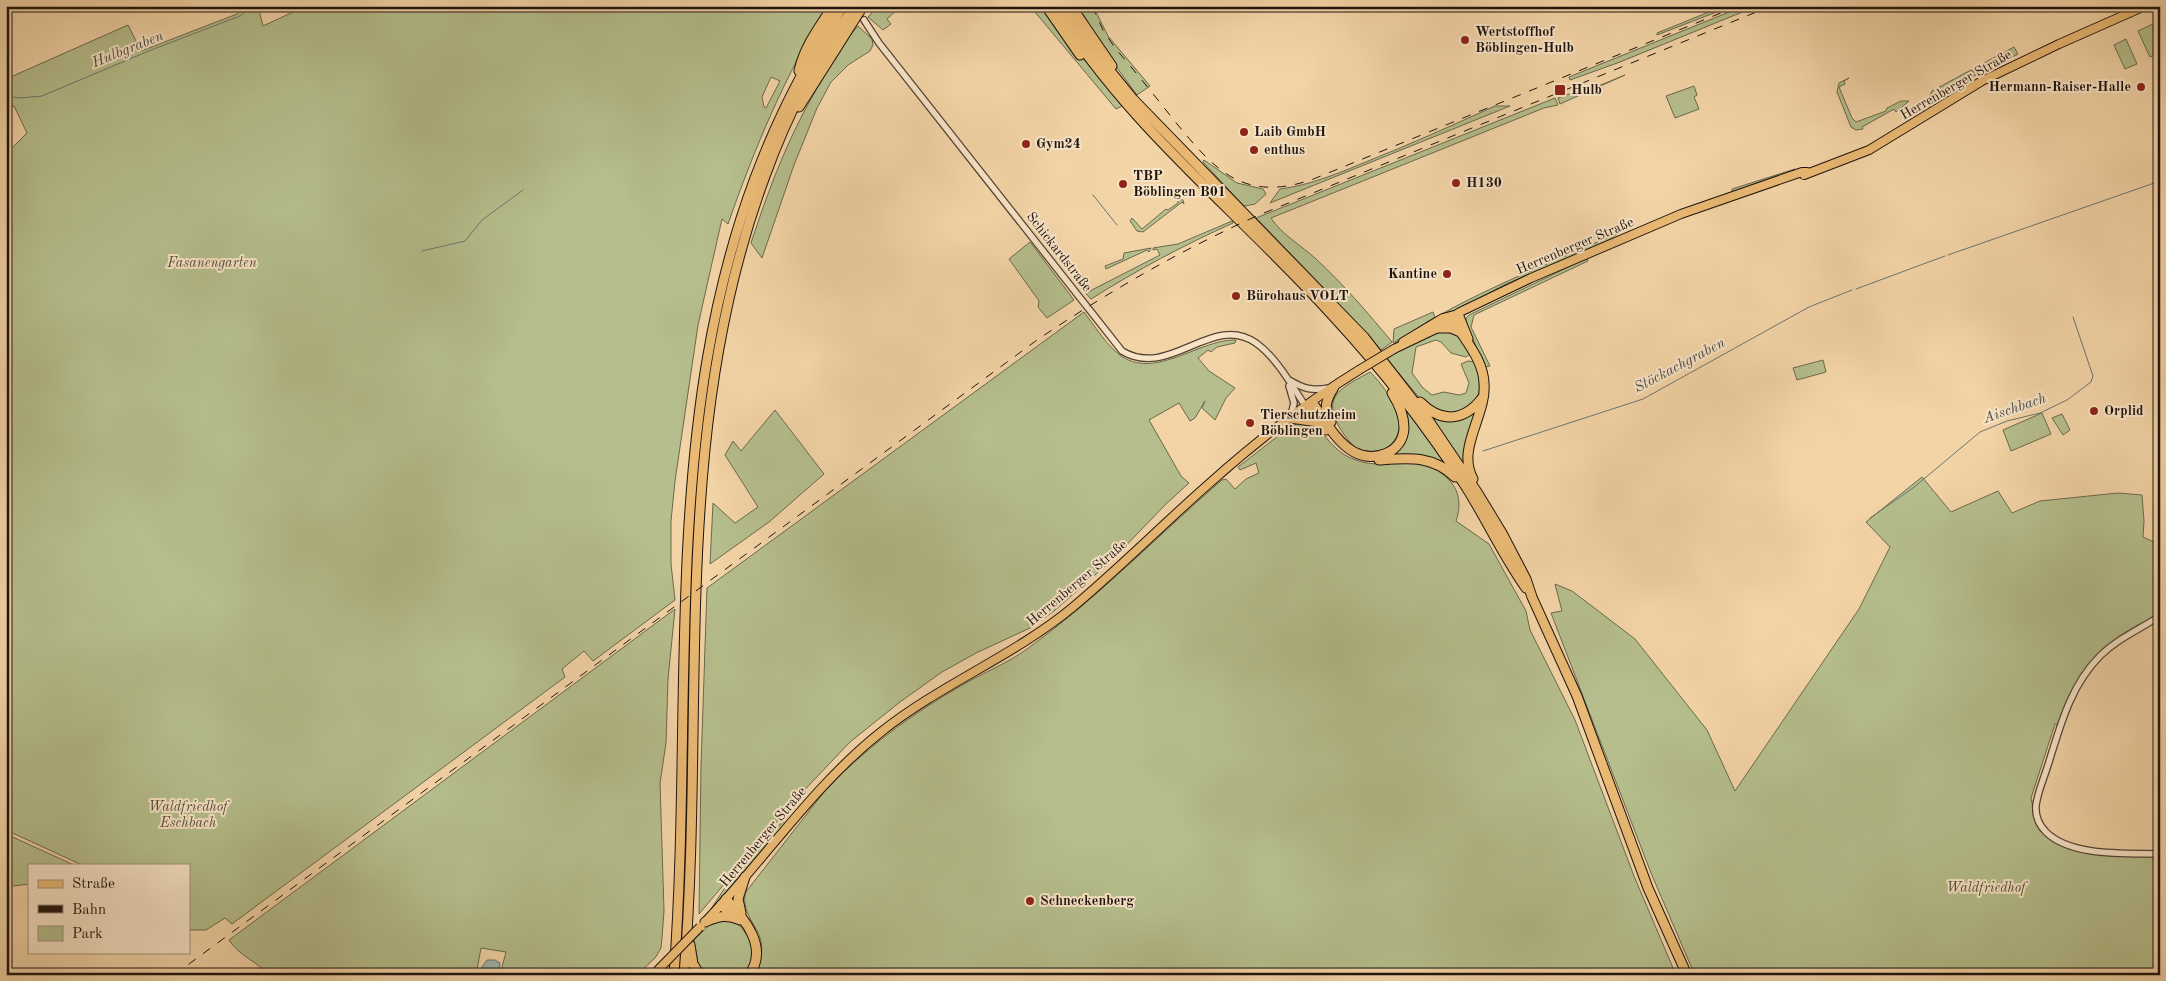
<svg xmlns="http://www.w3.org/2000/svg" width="2166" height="981" font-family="'Old Standard TT',serif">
<rect width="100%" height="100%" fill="#f3d4a7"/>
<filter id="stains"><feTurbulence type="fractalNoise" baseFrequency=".004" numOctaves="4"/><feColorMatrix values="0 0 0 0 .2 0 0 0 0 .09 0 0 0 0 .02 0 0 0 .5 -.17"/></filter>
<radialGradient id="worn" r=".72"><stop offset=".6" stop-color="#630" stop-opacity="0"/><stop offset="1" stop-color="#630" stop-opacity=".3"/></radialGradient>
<!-- green -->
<path fill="#b5be8c" stroke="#6a684d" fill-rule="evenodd" d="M 244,6 L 258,6 L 263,26 L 306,6 L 828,6 C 785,75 755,147 728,224 L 722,219 L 698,325 L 675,481 L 671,521 L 671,564 L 675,600 L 593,661 L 584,651 L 562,669 L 565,677 L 232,924 L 225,918 L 206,930 L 189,930 L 189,865 L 82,865 L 6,830 L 6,154 L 27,133 L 14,106 L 6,109 L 6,79 L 128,25 L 141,51 L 237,14 ZM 771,77 L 780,81 L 766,108 L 764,107 L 762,97 Z
M 873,6 L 901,6 L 887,19 L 891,24 L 883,30 L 868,17 L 872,13 L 870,9 Z
M 1030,6 L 1041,6 L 1122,106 L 1116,109 Z
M 1078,6 L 1093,6 L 1108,36 L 1150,86 L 1137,95 L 1109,57 Z
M 1724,6 L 1732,6 L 1657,35 L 1657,33 Z
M 1744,6 L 1757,6 L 1620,62 L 1570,80 L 1569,77 Z
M 2155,23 L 2160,34 L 2160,53 L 2150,57 L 2138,31 Z
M 858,26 L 872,39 L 873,45 L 870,51 L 848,65 L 831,82 L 817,108 L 794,165 L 762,258 L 751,243 C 773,176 795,120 834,61 C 842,50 848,36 858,26 Z
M 2126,39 L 2137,64 L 2125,69 L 2114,45 Z
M 2014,47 L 2018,54 L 1982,73 L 1982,64 Z
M 1971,70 L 1975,72 L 1979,70 L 1981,73 L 1968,78 L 1937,100 L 1931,100 L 1930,96 L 1932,91 Z
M 1625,75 L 1560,104 L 1558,98 L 1572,93 L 1574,96 Z
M 1849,78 L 1844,81 L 1845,84 L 1839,87 L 1852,118 L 1856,122 L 1886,111 L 1887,108 L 1901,101 L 1909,101 L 1896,112 L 1894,109 L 1862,127 L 1863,129 L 1856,130 L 1851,127 L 1837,92 L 1839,83 Z
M 1694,86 L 1697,95 L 1694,97 L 1699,109 L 1675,118 L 1666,96 Z
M 1555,98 L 1558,105 L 1544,108 L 1271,218 C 1282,235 1301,245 1316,259 C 1344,285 1368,313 1392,342 L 1381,350 L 1318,282 L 1256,218 Z
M 1495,106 L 1510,106 L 1270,203 L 1280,189 C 1311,185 1339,173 1368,161 C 1411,144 1453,125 1495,106 Z
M 1204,160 L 1237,183 L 1263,189 L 1266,194 L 1255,204 L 1245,206 L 1242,204 L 1203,162 Z
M 1795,169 L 1795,171 L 1732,192 L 1732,189 Z
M 1178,199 L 1183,200 L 1184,204 L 1182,202 L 1143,232 L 1137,231 L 1130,221 L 1132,218 L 1142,229 L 1166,209 L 1168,210 L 1178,203 Z
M 1232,221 L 1233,223 C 1184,245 1137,270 1091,299 L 1081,288 L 1080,276 L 1083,276 L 1083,285 L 1088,292 L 1160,255 L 1157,249 L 1153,250 L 1153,248 L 1178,244 Z
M 1620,232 L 1607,241 L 1504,285 L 1394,344 C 1459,297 1547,265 1620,232 Z
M 1030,242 L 1074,300 L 1047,318 L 1038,307 L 1039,301 L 1009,259 Z
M 1151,248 L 1149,252 L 1147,250 L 1106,269 L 1105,266 L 1123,259 L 1124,253 Z
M 1587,258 L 1588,261 L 1474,315 L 1471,327 L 1490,366 L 1485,367 L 1467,325 L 1466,318 L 1469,315 Z
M 1084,312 C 1094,325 1103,340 1115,351 C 1151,385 1197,339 1236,340 L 1235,343 L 1217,347 L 1211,352 L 1208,350 L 1198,358 L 1209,371 L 1235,388 L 1226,398 L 1215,420 L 1202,408 L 1205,401 L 1195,418 L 1190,421 L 1179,403 L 1149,420 L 1181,476 L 1189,483 L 1166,504 L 1112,560 L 1054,611 L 1030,628 L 976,653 L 942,672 L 900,702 L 850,742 L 794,801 L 699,914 L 701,766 L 707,588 Z
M 1433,312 L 1435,317 L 1393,343 L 1394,329 Z
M 1451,330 L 1457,333 L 1470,354 L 1466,357 L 1451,353 L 1441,342 L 1436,340 L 1416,347 L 1412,373 L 1423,388 L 1432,395 L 1444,392 L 1459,395 L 1466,393 L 1469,383 L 1461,364 L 1468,361 L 1475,362 C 1483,382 1482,392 1470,409 L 1445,415 L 1422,401 L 1387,359 L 1398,351 L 1441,331 L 1449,333 Z
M 1823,360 L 1826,372 L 1797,380 L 1793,368 Z
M 1370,372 C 1382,384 1392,398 1398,414 C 1404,430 1393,450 1376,451 C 1369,452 1362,450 1356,449 C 1345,437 1326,414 1335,397 C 1341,386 1360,378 1370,372 Z
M 1479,405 L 1468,472 L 1423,408 L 1440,418 Z
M 1404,407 L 1448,467 L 1385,457 L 1397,448 Z
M 775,410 L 824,474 L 769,522 L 710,564 L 713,503 L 735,523 L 758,507 L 725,455 L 733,441 L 741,451 Z
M 2042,413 L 2051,434 L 2011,451 L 2003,430 Z
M 2062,414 L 2070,430 L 2063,435 L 2052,418 Z
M 1300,423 C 1305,423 1311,423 1315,425 C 1320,429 1324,435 1328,440 C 1335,448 1345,457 1356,460 C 1390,473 1418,447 1450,481 C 1460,492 1461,507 1456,521 L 1489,544 L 1526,611 L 1530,630 L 1575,720 L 1634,876 L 1676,975 L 755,975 C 776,929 741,927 745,893 L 824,792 C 865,748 912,714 964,684 C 985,672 1008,663 1027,649 C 1097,599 1157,536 1222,480 L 1226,479 L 1235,489 L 1246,479 L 1259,473 L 1256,463 L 1240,470 L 1238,467 L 1291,426 Z
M 1922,477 L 1951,512 L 1998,491 L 2012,513 L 2040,501 L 2118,493 L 2142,495 L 2144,521 L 2143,537 L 2160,545 L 2160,613 L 2100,656 L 2087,673 L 2060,725 L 2055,724 L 2031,798 L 2037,826 L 2046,835 L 2086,851 L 2160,855 L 2160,975 L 1696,975 L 1690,964 L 1651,873 L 1551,613 L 1562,611 L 1555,584 L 1572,591 L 1635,639 L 1707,730 L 1735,791 L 1859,609 L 1890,547 L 1866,522 Z
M 675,609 L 668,679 L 666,743 L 660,783 L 664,911 L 662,938 L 661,948 L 655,958 L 637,975 L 500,975 L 506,952 L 481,948 L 476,975 L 268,975 C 257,961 238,955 229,940 Z
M 783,821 L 785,824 L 783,827 L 711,909 L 728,883 Z
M 6,834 L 74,865 L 29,865 L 29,884 L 6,887 Z
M 718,919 L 735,921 C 752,937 760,956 743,975 L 703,975 L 696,964 L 698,963 L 694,940 L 707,927 Z"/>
<!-- water -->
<path fill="#9fb6b2" stroke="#6b7570" d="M 487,960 L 495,960 L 500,963 L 499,975 L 479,975 L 480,970 Z"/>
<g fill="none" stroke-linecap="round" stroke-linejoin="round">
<!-- stream -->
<path stroke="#6b7570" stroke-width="1" d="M 6,96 L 20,98 L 42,96 L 151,50 L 240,16 L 253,6
M 1093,195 L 1117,225
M 422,251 L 465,241 L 482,220 L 523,190
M 1948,255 L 2160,181
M 1856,289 L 1945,256
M 1483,451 L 1643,399 L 1809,307 L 1852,290
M 1870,518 L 1913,488 L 1980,432 L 2007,421 L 2040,413 L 2067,400 L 2091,382 L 2093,376 L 2073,317"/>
<defs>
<path id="minor" d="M 864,20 L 879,43 L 1122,351 C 1170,380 1212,312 1256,343 C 1277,358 1292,386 1306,407
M 1289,380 C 1304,389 1312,391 1329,388
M 1289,386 L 1294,403 L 1291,415
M 2160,616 C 2140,629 2117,639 2100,656 C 2070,686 2060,727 2048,765 C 2044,778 2038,791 2036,805 C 2035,816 2039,825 2046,832 C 2071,857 2127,853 2160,854"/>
<path id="major" d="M 1804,175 L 1869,150 L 1982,81 L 2059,44 L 2145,6
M 1403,342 L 1443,318 L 1454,315
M 1394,349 L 1438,328 L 1460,312 L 1531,278 L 1681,214 L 1802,172 L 1807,172
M 705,922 C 765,859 813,786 881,732 C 941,684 1014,656 1073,607 C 1121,567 1164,523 1211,482 C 1257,441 1307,402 1359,370"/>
<path id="highway" d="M 1046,6 L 1080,55
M 1054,6 C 1127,126 1239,212 1332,315 C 1381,368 1427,426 1466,487 C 1487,520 1503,556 1526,588
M 1063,6 L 1090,46 L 1133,99 L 1364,337 L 1427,418 L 1477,492 L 1502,533 L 1526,579 L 1532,597 L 1577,696 L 1648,888 L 1687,975
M 1071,6 L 1112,66
M 799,71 C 804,47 820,26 833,6
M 799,107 L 863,6
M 1458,314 L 1454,321 C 1465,341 1483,359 1484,383 C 1487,415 1456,448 1473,479
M 1458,314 L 1468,339
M 1438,328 L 1451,328 L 1460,332
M 1312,402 C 1324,419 1336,442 1354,452 C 1374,463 1403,453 1404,428 C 1404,415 1399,404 1392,393
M 1420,402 C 1442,424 1465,421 1483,397
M 1306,407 L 1326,430
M 1290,418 L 1318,422
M 1331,422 C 1323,408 1326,400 1334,387
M 1379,460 C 1408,458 1432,455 1455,477
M 726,899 C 745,919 769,948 749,975
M 721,905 L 733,916
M 741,913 L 738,899 L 745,877
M 705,922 C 719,916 727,914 740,920
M 690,945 L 693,964 L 700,975
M 674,975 C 699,637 642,307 843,6
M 684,975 C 706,707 669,437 764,179 C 786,118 816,57 855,6"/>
</defs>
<!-- minor casing -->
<use href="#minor" stroke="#534334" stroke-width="8"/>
<!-- major casing -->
<use href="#major" stroke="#1e130e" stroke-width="10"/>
<!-- highway casing -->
<use href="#highway" stroke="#1e130e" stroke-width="11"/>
<!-- minor -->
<use href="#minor" stroke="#f7e3c6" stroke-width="5.5"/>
<!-- major -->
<use href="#major" stroke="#eaba74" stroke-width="8"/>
<!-- highway -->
<use href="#highway" stroke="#eaba74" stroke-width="9"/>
<!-- rail -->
<path stroke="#1e130e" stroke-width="1" stroke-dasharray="9 9" stroke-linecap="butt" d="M 1092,6 L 1103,30 L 1115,48 C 1135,71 1154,95 1173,119 C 1213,168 1241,203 1311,180 L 1738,6
M 174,975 L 1037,340 C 1108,292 1181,250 1259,215 L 1771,6"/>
<defs>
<path id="major-bridge" d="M 1359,370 L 1394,349
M 657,971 L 700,927"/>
</defs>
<!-- major-bridge casing -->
<use href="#major-bridge" stroke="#1e130e" stroke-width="10" stroke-linecap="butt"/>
<!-- major-bridge -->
<use href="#major-bridge" stroke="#eaba74" stroke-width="8"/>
</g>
<!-- markers -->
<g fill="#8f2418" stroke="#f7e3c6" stroke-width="2">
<circle cx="1465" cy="40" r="5"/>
<circle cx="2141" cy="87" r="5"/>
<rect x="1554" y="84" width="12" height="12" rx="2.5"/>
<circle cx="1244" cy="132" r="5"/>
<circle cx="1026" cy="144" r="5"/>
<circle cx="1254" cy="150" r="5"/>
<circle cx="1456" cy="183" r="5"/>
<circle cx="1123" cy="184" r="5"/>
<circle cx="1447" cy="274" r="5"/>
<circle cx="1236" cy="296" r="5"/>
<circle cx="2094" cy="411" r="5"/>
<circle cx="1250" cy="423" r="5"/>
<circle cx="1030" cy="901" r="5"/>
</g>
<g text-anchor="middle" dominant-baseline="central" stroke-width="4" stroke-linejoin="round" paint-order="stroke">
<!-- poi labels -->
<g font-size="14" font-weight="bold" fill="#1e130e" stroke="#f7e3c6" text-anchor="start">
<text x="1475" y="32">Wertstoffhof<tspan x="1475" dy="16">Böblingen-Hulb</tspan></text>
<text x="2131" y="87" text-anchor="end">Hermann-Raiser-Halle</text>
<text x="1571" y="90">Hulb</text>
<text x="1254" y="132">Laib GmbH</text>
<text x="1036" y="144">Gym24</text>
<text x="1264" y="150">enthus</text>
<text x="1133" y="176">TBP<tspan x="1133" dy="16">Böblingen B01</tspan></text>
<text x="1466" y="183">H130</text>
<text x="1437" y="274" text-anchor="end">Kantine</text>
<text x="1246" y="296">Bürohaus VOLT</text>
<text x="2104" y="411">Orplid</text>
<text x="1260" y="415">Tierschutzheim<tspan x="1260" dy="16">Böblingen</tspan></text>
<text x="1040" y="901">Schneckenberg</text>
</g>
<!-- street labels -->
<g font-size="14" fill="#1e130e" stroke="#f7e3c6">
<text transform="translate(1956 85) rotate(-30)">Herrenberger Straße</text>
<text transform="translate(1575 246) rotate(-23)">Herrenberger Straße</text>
<text transform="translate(1059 252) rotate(52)">Schickardstraße</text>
<text transform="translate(1077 583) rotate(-40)">Herrenberger Straße</text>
<text transform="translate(763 837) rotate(-50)">Herrenberger Straße</text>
</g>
<!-- park labels -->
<g font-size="14" font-style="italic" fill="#534f3a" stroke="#f7e3c6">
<text x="212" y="263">Fasanengarten</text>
<text x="188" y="807">Waldfriedhof<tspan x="188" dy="16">Eschbach</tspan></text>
<text x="1986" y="888">Waldfriedhof</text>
</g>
<!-- water labels -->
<g font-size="15" font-style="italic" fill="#4b4c47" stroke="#f7e3c6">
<text transform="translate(128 50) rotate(-22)">Hulbgraben</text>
<text transform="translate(1680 366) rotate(-28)">Stöckachgraben</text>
<text transform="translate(2015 409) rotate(-19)">Aischbach</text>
</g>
</g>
<!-- margin -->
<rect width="2166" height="981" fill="none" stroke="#f3d4a7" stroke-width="25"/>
<rect x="8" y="8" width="2151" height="966" fill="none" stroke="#1e130e" stroke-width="2.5"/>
<rect x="12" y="12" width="2141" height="956" fill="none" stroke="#1e130e"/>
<!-- legend -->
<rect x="28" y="864" width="162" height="90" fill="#f7e3c6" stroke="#a0907c"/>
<rect x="38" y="880" width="25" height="8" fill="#eaba74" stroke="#a0907c"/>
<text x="72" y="888" font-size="15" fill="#1e130e">Straße</text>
<rect x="38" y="905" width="25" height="8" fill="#1e130e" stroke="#a0907c"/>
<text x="72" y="914" font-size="15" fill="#1e130e">Bahn</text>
<rect x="38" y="926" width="25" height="15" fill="#b5be8c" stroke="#a0907c"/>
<text x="72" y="938" font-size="15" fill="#1e130e">Park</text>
<rect width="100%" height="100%" filter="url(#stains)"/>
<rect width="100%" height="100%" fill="url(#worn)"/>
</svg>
